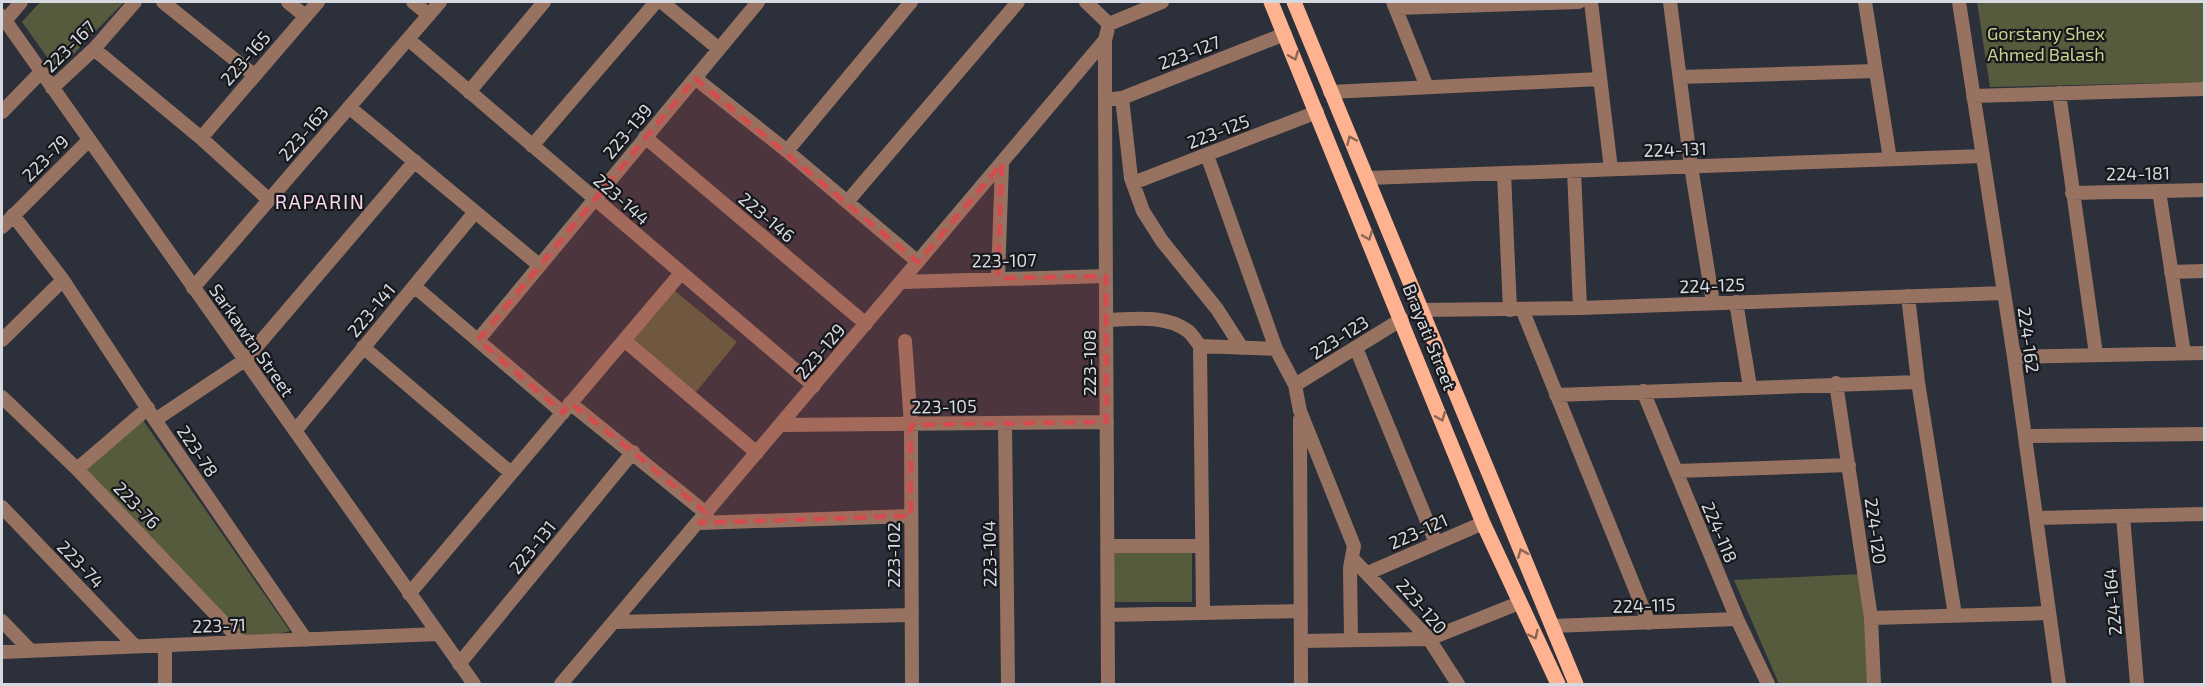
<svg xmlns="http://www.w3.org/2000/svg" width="2206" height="686" font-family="'Exo 2',sans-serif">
<rect width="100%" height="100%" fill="#2b303a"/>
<!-- green -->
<path fill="#575b3d" d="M 40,2 L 124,2 L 57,71 L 22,22 Z
M 1977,2 L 2204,2 L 2204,82 L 1990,87 Z
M 669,286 L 737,342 L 696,392 L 628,336 Z
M 142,419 L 290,631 L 245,642 L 84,472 Z
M 1110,552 L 1192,552 L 1192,602 L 1109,602 Z
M 1861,574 L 1875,684 L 1779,684 L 1734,580 Z"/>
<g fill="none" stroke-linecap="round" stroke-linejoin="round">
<!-- minor -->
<path stroke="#977261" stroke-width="14" d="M 163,2 L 254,75
M 288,2 L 305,16
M 413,2 L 429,15
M 662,2 L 719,49
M 1086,2 L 1109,24 L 1105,40 L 1105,100 L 1108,684
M 1393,2 L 1427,87
M 1591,2 L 1611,169
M 1670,2 L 1691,166 L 1713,303
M 1865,2 L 1890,159
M 1959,2 L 2014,357 L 2059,684
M 1396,8 L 1579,2
M 2,16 L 474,684
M 5,21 L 21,2
M 1109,24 L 1162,2
M 408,39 L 814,386
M 94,49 L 201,138 L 269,200
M 1680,77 L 1876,71
M 695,78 L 787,151 L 918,262
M 52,88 L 94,49 L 135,2
M 469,92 L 544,2
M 1330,92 L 1600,79
M 2059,93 L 2096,354
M 1973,96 L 2204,89
M 1122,98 L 1131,178 L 1143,211 L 1162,241 L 1217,309 L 1242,348
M 1113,99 L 1122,98 L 1285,34
M 349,107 L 539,265
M 2,112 L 41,72
M 645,137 L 866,324
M 201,138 L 318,2
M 532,146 L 656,2
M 787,151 L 911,2
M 1207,155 L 1276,349 L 1295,385 L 1300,411 L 1354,546 L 1350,568 L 1351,639
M 1574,171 L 1580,308
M 1504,173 L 1510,310
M 1368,178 L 1983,156
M 1133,183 L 1317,112
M 2159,191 L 2184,353
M 2072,193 L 2204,190
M 847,202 L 1018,2
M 13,215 L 63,280 L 155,420 L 306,640
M 2,227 L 89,140
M 2171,272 L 2204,271
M 998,278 L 1002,163
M 902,282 L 1106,276
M 414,286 L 563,413
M 193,288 L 440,2
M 1908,296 L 1918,382 L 1955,615
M 1736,302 L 1750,387
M 1522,309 L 1649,623
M 1421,310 L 1580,308 L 2004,293
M 1106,320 C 1132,319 1165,314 1188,331 C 1192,334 1196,341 1200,346 L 1276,349
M 2,340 L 63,280
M 478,340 L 758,2
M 624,340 L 757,453
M 905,341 L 911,425 L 912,684
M 1200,346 L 1203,612
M 363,347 L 511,473
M 1356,348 L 1436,543
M 2014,357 L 2204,353
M 1836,383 L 1871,618 L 1874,684
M 1295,385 L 1402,319
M 1643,391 L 1737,619 L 1768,684
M 1556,395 L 1918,382
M 2,397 L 77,469 L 242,642
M 570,403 L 707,514
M 1300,419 L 1301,684
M 155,420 L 245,360 L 415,161
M 1005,423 L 1008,684
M 781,425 L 1107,422
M 295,431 L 475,212
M 2025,436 L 2204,434
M 77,469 L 148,408
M 1676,471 L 1849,465
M 2,507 L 135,646
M 2123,516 L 2137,684
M 2036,518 L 2204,514
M 699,523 L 911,516
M 1107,546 L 1201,546
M 1352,558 L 1429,639 L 1458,684
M 1368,573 L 1483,523
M 409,594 L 681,273
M 1108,615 L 1301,611
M 1871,618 L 2049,613
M 2,621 L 30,650
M 616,622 L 912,615
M 1552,626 L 1737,619
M 1301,641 L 1429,639 L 1519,603
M 165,645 L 165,684
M 2,652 L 438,634
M 459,664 L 633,452
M 561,684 L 1105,40"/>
<!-- major -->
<path stroke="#ffb28f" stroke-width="15" d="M 1271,2 L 1483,523 L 1558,684
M 1294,2 L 1576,684"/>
</g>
<!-- one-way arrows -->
<defs><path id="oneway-chevron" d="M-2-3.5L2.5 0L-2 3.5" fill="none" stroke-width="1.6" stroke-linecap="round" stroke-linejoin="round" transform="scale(1.5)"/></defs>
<g stroke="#8a6556">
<use href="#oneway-chevron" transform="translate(1294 56) rotate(68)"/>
<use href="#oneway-chevron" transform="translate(1351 140) rotate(-114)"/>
<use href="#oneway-chevron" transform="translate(1368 236) rotate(68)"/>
<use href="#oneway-chevron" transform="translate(1441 417) rotate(68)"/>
<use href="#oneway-chevron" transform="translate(1522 553) rotate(-112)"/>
<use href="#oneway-chevron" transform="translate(1534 635) rotate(64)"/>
</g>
<!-- marked area -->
<path fill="#d64b4d" fill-opacity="0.2" stroke="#d64b4d" stroke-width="4.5" stroke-dasharray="12 8" stroke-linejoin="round" d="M 695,78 L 918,262 L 1002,163 L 998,278 L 1106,276 L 1107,422 L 911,425 L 911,516 L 699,523 L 707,514 L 633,452 L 570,403 L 563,413 L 478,340 Z"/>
<g text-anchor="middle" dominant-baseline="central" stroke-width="4.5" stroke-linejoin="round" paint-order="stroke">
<!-- park labels -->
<g font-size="18" fill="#c8d38e" stroke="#16181c">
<text x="2046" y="33">Gorstany Shex<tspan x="2046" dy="21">Ahmed Balash</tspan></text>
</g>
<!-- street labels -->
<g font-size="18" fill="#d6d9df" stroke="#16181c">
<text transform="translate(69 46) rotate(-45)">223-167</text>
<text transform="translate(1189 52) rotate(-21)">223-127</text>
<text transform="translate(245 58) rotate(-49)">223-165</text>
<text transform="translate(627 131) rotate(-50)">223-139</text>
<text transform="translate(1218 131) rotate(-21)">223-125</text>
<text transform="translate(303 133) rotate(-49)">223-163</text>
<text transform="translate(1675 149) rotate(-2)">224-131</text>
<text transform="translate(45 158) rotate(-45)">223-79</text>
<text transform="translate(2138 173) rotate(-1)">224-181</text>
<text transform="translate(622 199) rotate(41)">223-144</text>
<text transform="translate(767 217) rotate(40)">223-146</text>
<text transform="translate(1004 260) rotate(-1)">223-107</text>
<text transform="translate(1712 285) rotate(-2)">224-125</text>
<text transform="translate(371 310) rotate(-50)">223-141</text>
<text transform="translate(1339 337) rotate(-32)">223-123</text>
<text transform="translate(1430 337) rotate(68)">Brayati Street</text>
<text transform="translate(252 340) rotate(55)">Sarkawtn Street</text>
<text transform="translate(2029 340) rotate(82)">224-162</text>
<text transform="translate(820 351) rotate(-50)">223-129</text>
<text transform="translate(1089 363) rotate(-90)">223-108</text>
<text transform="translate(944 406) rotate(-1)">223-105</text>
<text transform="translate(198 451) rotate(56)">223-78</text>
<text transform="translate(137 505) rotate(46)">223-76</text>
<text transform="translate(1418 531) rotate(-24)">223-121</text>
<text transform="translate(1876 531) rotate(82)">224-120</text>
<text transform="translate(1720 532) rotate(67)">224-118</text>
<text transform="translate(532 547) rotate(-51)">223-131</text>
<text transform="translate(989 554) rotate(-91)">223-104</text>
<text transform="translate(893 555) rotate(-90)">223-102</text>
<text transform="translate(81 564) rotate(46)">223-74</text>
<text transform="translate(2112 602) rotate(-95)">224-164</text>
<text transform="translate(1644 605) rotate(-2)">224-115</text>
<text transform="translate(1422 606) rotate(49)">223-120</text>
<text transform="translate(219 625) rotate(-2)">223-71</text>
</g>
<!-- neighbourhood labels -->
<g font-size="20" letter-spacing="1.5" fill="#f6d8e9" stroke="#16181c">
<text x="320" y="201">RAPARIN</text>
</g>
</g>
<!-- border -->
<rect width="2206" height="686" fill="none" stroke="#d6d9df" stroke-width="6"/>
</svg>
